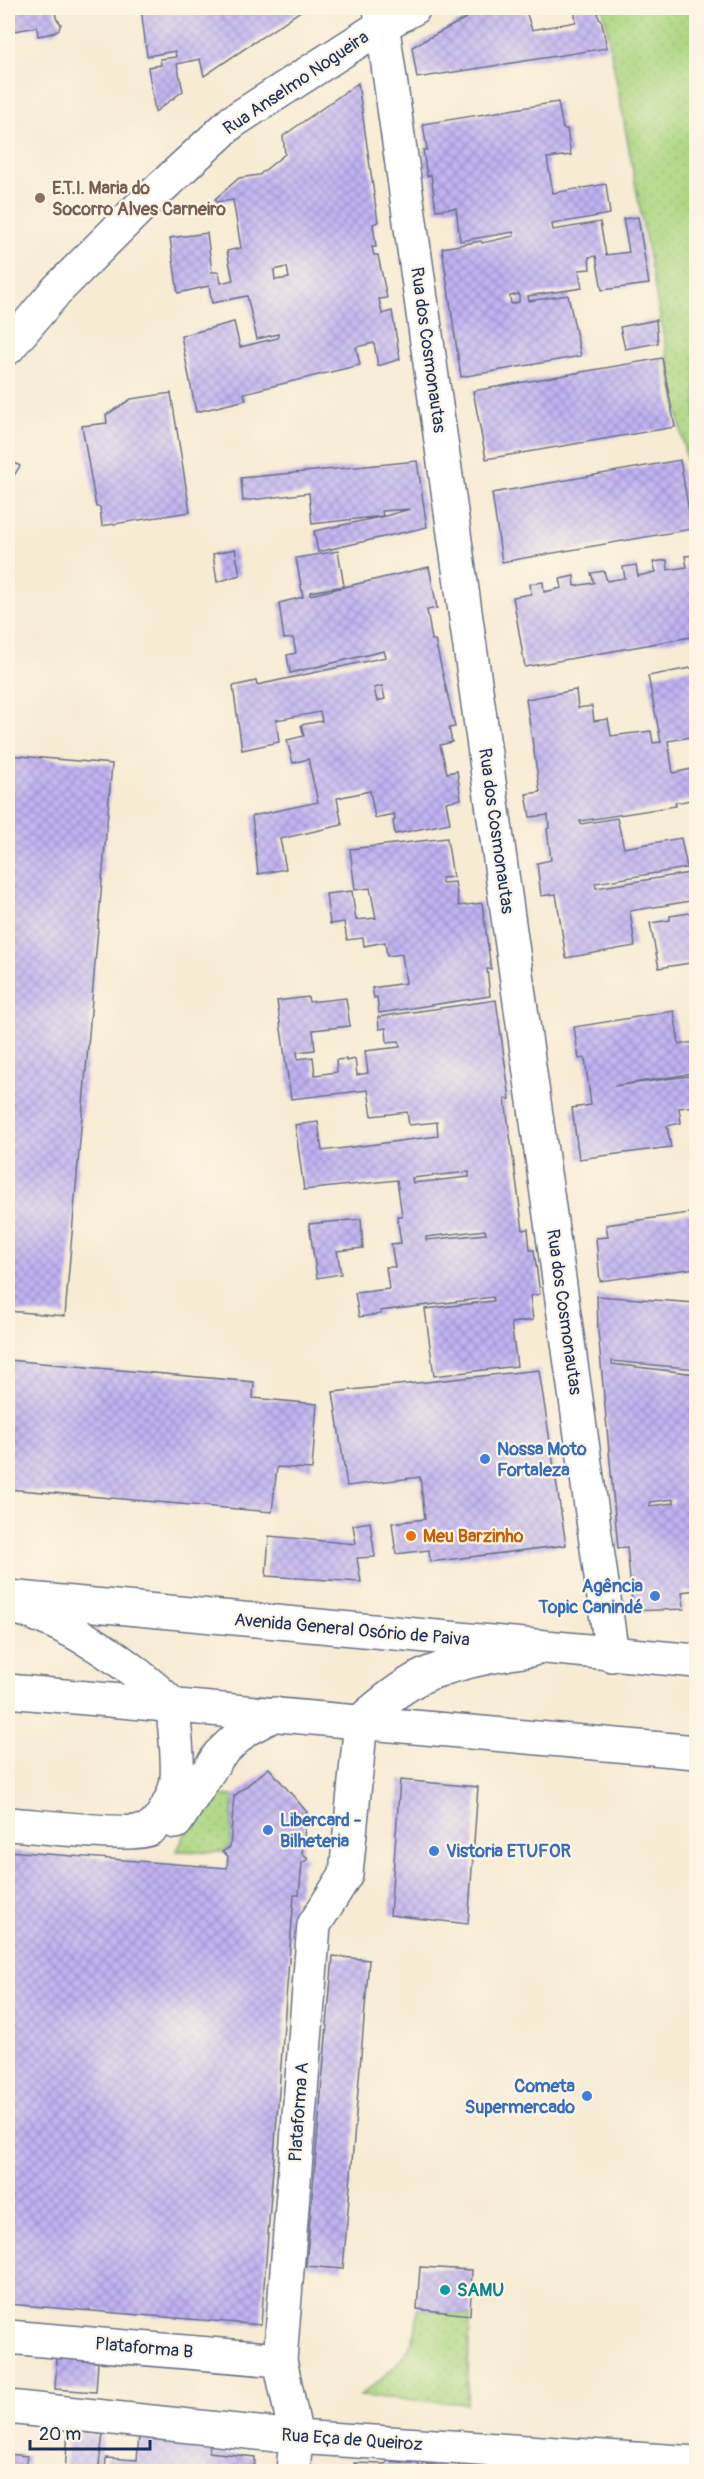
<svg xmlns="http://www.w3.org/2000/svg" width="704" height="2479" font-family="Pangolin,sans-serif">
<defs>
<pattern id="grass-dots" width="8" height="8" patternUnits="userSpaceOnUse" patternTransform="scale(1.5)"><rect width="8" height="8" fill="#add783"/><path d="M2 2h.1M6 6h.1" fill="none" stroke="#94b974" stroke-width="1.8" stroke-linecap="round"/></pattern>
<pattern id="building-cross-hatch" width="8" height="8" patternUnits="userSpaceOnUse" patternTransform="scale(1.5)"><rect width="8" height="8" fill="#c1b3f3"/><path d="M0 0l8 8M0 8l8-8" fill="none" stroke="#9c92c8"/></pattern>
</defs>
<rect width="100%" height="100%" fill="#fcf5e5"/>
<filter id="ink" filterUnits="userSpaceOnUse"><feTurbulence type="fractalNoise" baseFrequency=".0167" numOctaves="2"/><feDisplacementMap in="SourceGraphic" scale="12" xChannelSelector="R" yChannelSelector="G"/><feConvolveMatrix kernelMatrix="1 2 1 2 8 2 1 2 1" color-interpolation-filters="sRGB"/></filter>
<filter id="wash" filterUnits="userSpaceOnUse"><feTurbulence type="fractalNoise" baseFrequency=".008" numOctaves="4" result="noise"/><feDisplacementMap in="SourceGraphic" scale="24" xChannelSelector="R" yChannelSelector="G"/><feGaussianBlur stdDeviation="1.35" result="paint"/><feColorMatrix in="noise" values="0 0 0 0 0 0 0 0 0 0 0 0 0 0 0 0 0 1.4 0 .05"/><feComposite in="paint" operator="in"/></filter>
<g filter="url(#wash)">
<rect width="100%" height="100%" fill="#f7ebd3"/>
<!-- grass -->
<path fill="url(#grass-dots)" stroke="#648370" stroke-width="1.5" d="M 603,8 L 696,8 L 696,512 Z
M 216,1795 L 234,1796 L 230,1847 L 222,1852 L 177,1851 L 192,1820 Z
M 417,2309 L 470,2315 L 467,2404 L 360,2396 C 380,2380 408,2359 415,2333 C 417,2326 417,2317 417,2309 Z"/>
<g id="blocks">
<!-- building -->
<path fill="url(#building-cross-hatch)" fill-rule="evenodd" d="M 8,8 L 55,8 L 56,18 L 61,24 L 59,29 L 53,33 L 38,36 L 37,27 L 8,32 Z
M 141,8 L 305,8 L 204,76 L 200,59 L 177,64 L 183,91 L 155,112 L 148,67 L 161,65 L 160,59 L 176,57 L 175,51 L 147,56 Z
M 490,8 L 525,8 L 532,30 L 576,22 L 574,8 L 597,8 L 599,19 L 601,19 L 607,48 L 417,78 L 412,47 L 481,10 Z
M 358,83 L 378,222 L 373,224 L 376,247 L 372,247 L 374,255 L 378,255 L 387,298 L 379,299 L 382,314 L 392,311 L 400,359 L 378,366 L 374,343 L 356,347 L 360,365 L 244,393 L 246,400 L 196,412 L 181,336 L 234,322 L 240,347 L 278,338 L 278,334 L 257,339 L 247,296 L 212,303 L 209,286 L 178,293 L 170,238 L 207,233 L 212,272 L 219,272 L 221,283 L 233,280 L 227,251 L 241,248 L 233,200 L 217,202 L 215,199 L 239,178 L 259,175 L 285,154 L 283,136 ZM 287,267 L 289,278 L 275,280 L 274,270 Z
M 558,102 L 563,129 L 567,129 L 571,155 L 547,158 L 553,193 L 606,184 L 610,214 L 552,224 L 553,230 L 600,222 L 606,255 L 629,252 L 623,219 L 638,217 L 649,284 L 602,290 L 596,256 L 589,257 L 590,269 L 579,270 L 582,288 L 528,296 L 529,301 L 568,295 L 581,356 L 461,377 L 442,248 L 481,241 L 482,243 L 514,236 L 513,232 L 460,241 L 456,208 L 436,210 L 431,175 L 427,176 L 423,150 L 427,150 L 423,124 ZM 519,294 L 519,302 L 511,304 L 510,296 Z
M 656,320 L 658,343 L 625,349 L 620,327 Z
M 662,358 L 675,427 L 486,459 L 473,391 Z
M 171,393 L 190,512 L 102,526 L 100,507 L 96,507 L 82,426 L 107,423 L 106,415 L 131,399 Z
M 8,459 L 20,466 L 8,485 Z
M 680,460 L 692,529 L 502,562 L 492,493 Z
M 417,461 L 427,527 L 318,552 L 314,531 L 385,516 L 410,509 L 382,511 L 383,516 L 312,524 L 309,493 L 243,501 L 241,478 Z
M 235,549 L 240,575 L 217,582 L 213,554 Z
M 338,551 L 344,586 L 310,592 L 310,595 L 429,567 L 437,608 L 427,610 L 432,640 L 435,640 L 455,727 L 449,728 L 452,742 L 440,745 L 447,773 L 457,771 L 461,799 L 446,802 L 450,823 L 395,834 L 393,821 L 395,820 L 394,814 L 375,818 L 370,791 L 337,798 L 342,825 L 280,839 L 286,869 L 258,874 L 252,816 L 318,802 L 308,759 L 293,763 L 287,740 L 304,736 L 301,725 L 322,721 L 320,712 L 276,720 L 279,742 L 242,750 L 233,686 L 256,681 L 257,685 L 386,657 L 384,651 L 290,673 L 287,655 L 296,653 L 293,638 L 284,639 L 279,603 L 303,597 L 296,558 ZM 382,686 L 385,699 L 377,701 L 374,688 Z
M 696,555 L 696,636 L 525,667 L 513,597 L 531,594 L 530,584 L 543,582 L 544,592 L 562,588 L 560,579 L 574,576 L 575,586 L 594,583 L 591,573 L 604,571 L 607,581 L 625,578 L 623,567 L 636,565 L 638,576 L 656,572 L 653,562 L 667,560 L 668,570 L 687,567 L 685,556 Z
M 696,667 L 696,736 L 668,741 L 673,773 L 696,768 L 696,799 L 675,803 L 676,806 L 580,821 L 581,824 L 617,818 L 624,848 L 681,838 L 687,868 L 595,883 L 596,888 L 696,872 L 696,900 L 630,911 L 635,946 L 566,958 L 556,894 L 541,896 L 537,863 L 551,860 L 547,829 L 549,828 L 548,815 L 530,817 L 526,794 L 540,792 L 526,699 L 576,690 L 578,708 L 592,706 L 594,721 L 608,719 L 611,736 L 651,731 L 653,743 L 661,742 L 648,676 Z
M 8,755 L 112,764 L 65,1316 L 8,1311 Z
M 447,838 L 453,877 L 442,878 L 442,883 L 455,882 L 459,906 L 482,903 L 491,969 L 487,969 L 490,996 L 379,1013 L 377,997 L 374,998 L 372,988 L 406,983 L 402,954 L 387,956 L 385,942 L 364,946 L 363,938 L 347,940 L 344,922 L 330,924 L 326,894 L 352,891 L 356,920 L 376,918 L 370,888 L 355,890 L 350,849 Z
M 696,912 L 696,962 L 659,968 L 650,923 L 670,920 L 670,916 Z
M 308,997 L 309,1002 L 346,998 L 350,1026 L 313,1030 L 315,1050 L 297,1052 L 298,1059 L 313,1057 L 315,1075 L 337,1072 L 336,1060 L 346,1059 L 346,1061 L 355,1059 L 357,1075 L 368,1073 L 365,1051 L 400,1047 L 399,1041 L 387,1042 L 386,1028 L 379,1029 L 378,1017 L 496,1000 L 510,1099 L 505,1099 L 523,1230 L 528,1229 L 530,1250 L 534,1250 L 540,1294 L 530,1296 L 533,1320 L 511,1323 L 517,1366 L 434,1376 L 425,1309 L 493,1301 L 493,1297 L 380,1311 L 381,1314 L 359,1317 L 355,1293 L 389,1289 L 386,1267 L 395,1267 L 391,1244 L 401,1243 L 397,1216 L 402,1216 L 397,1180 L 304,1190 L 295,1125 L 318,1122 L 322,1151 L 438,1136 L 437,1122 L 409,1125 L 407,1112 L 372,1116 L 368,1090 L 291,1099 L 277,1001 ZM 469,1172 L 469,1177 L 413,1183 L 412,1178 ZM 485,1230 L 486,1234 L 426,1240 L 426,1237 Z
M 674,1011 L 679,1044 L 696,1042 L 696,1071 L 683,1075 L 614,1086 L 696,1075 L 696,1106 L 679,1108 L 681,1123 L 667,1126 L 671,1147 L 579,1159 L 572,1108 L 591,1105 L 585,1058 L 579,1059 L 574,1027 Z
M 695,1212 L 696,1268 L 600,1281 L 596,1238 L 608,1237 L 606,1225 Z
M 361,1219 L 363,1248 L 337,1251 L 341,1274 L 317,1278 L 309,1224 Z
M 597,1296 L 696,1303 L 696,1369 L 612,1361 L 612,1364 L 696,1374 L 696,1590 L 682,1592 L 684,1609 L 633,1611 L 627,1547 L 618,1548 L 598,1331 ZM 674,1499 L 674,1503 L 650,1506 L 650,1502 Z
M 8,1360 L 254,1382 L 253,1398 L 317,1404 L 312,1469 L 277,1467 L 272,1512 L 8,1489 Z
M 539,1370 L 566,1545 L 430,1562 L 429,1550 L 396,1554 L 392,1523 L 425,1519 L 420,1477 L 347,1486 L 333,1392 Z
M 370,1522 L 375,1557 L 357,1558 L 361,1582 L 266,1576 L 269,1536 L 356,1544 L 353,1525 Z
M 269,1768 L 307,1812 L 302,1854 L 308,1859 L 302,1863 L 299,1895 L 294,1895 L 261,2325 L 8,2304 L 8,1851 L 227,1868 L 228,1856 L 222,1852 L 230,1847 L 234,1796 Z
M 400,1780 L 478,1787 L 468,1924 L 390,1915 Z
M 333,1956 L 369,1960 L 343,2269 L 306,2266 Z
M 420,2267 L 472,2270 L 470,2315 L 417,2309 Z
M 57,2358 L 98,2362 L 96,2392 L 55,2389 Z
M 68,2431 L 103,2434 L 98,2472 L 65,2472 Z
M 139,2436 L 210,2442 L 209,2452 L 255,2457 L 254,2472 L 105,2472 L 106,2458 L 137,2460 Z
M 8,2454 L 27,2456 L 27,2472 L 8,2472 Z
M 388,2461 L 419,2464 L 418,2472 L 343,2472 L 344,2466 L 355,2468 L 354,2463 L 385,2464 Z
M 459,2462 L 494,2465 L 494,2472 L 459,2472 Z
M 423,2464 L 448,2467 L 448,2472 L 423,2472 Z"/>
</g>
</g>
<g filter="url(#ink)">
<use href="#blocks" fill-opacity="0" stroke="#687187" stroke-width="1.5"/>
<g fill="none" stroke-linecap="round" stroke-linejoin="round">
<defs>
<path id="minor" d="M 380,8 L 612,1655
M 8,1605 C 70,1623 127,1661 173,1705 C 174,1729 179,1755 177,1779 C 176,1792 161,1824 149,1829 C 132,1838 32,1825 8,1824
M 176,1822 L 219,1755 L 245,1730 L 275,1714
M 8,2337 L 280,2360
M 8,2407 L 296,2437 L 696,2463
M 293,2472 L 296,2437 L 280,2360 L 314,1925 L 346,1874 L 361,1721 C 381,1703 405,1683 430,1673 C 460,1662 500,1654 531,1650"/>
<path id="major" d="M 8,348 L 56,291 L 139,208 L 232,122 L 383,25 L 414,8
M 8,1597 L 696,1661
M 8,1691 L 696,1752"/>
</defs>
<!-- minor casing -->
<use href="#minor" stroke="#687187" stroke-width="36"/>
<!-- major casing -->
<use href="#major" stroke="#687187" stroke-width="36"/>
<!-- minor -->
<use href="#minor" stroke="#fff" stroke-width="33"/>
<!-- major -->
<use href="#major" stroke="#fff" stroke-width="33"/>
</g>
</g>
<!-- markers -->
<circle fill="#8d6e63" stroke="#fcf5e5" stroke-width="2" cx="40" cy="198" r="6"/>
<g fill="#3f7fe0" stroke="#fcf5e5" stroke-width="2">
<circle cx="485" cy="1459" r="6"/>
<circle cx="655" cy="1596" r="6"/>
<circle cx="268" cy="1830" r="6"/>
<circle cx="434" cy="1851" r="6"/>
<circle cx="587" cy="2096" r="6"/>
</g>
<circle fill="#e8710a" stroke="#fcf5e5" stroke-width="2" cx="411" cy="1536" r="6"/>
<circle fill="#0f9aa8" stroke="#fcf5e5" stroke-width="2" cx="445" cy="2290" r="6"/>
<g text-anchor="middle" dominant-baseline="central" stroke-width="4.5" stroke-linejoin="round" paint-order="stroke">
<!-- street labels -->
<g font-size="18" fill="#1b2f5e" stroke="#fcf5e5">
<text transform="translate(296 83) rotate(-34)">Rua Anselmo Nogueira</text>
<text transform="translate(428 350) rotate(82)">Rua dos Cosmonautas</text>
<text transform="translate(496 831) rotate(82)">Rua dos Cosmonautas</text>
<text transform="translate(564 1312) rotate(82)">Rua dos Cosmonautas</text>
<text transform="translate(352 1630) rotate(5)">Avenida General Osório de Paiva</text>
<text transform="translate(299 2112) rotate(-86)">Plataforma A</text>
<text transform="translate(144 2348) rotate(5)">Plataforma B</text>
<text transform="translate(352 2440) rotate(4)">Rua Eça de Queiroz</text>
</g>
<!-- education labels -->
<g font-size="18" font-weight="bold" fill="#785e54" stroke="#fcf5e5" text-anchor="start">
<text x="52" y="188">E.T.I. Maria do<tspan x="52" dy="21">Socorro Alves Carneiro</tspan></text>
</g>
<!-- shop labels -->
<g font-size="18" font-weight="bold" fill="#366cbe" stroke="#fcf5e5" text-anchor="start">
<text x="497" y="1449">Nossa Moto<tspan x="497" dy="21">Fortaleza</tspan></text>
<text x="643" y="1586" text-anchor="end">Agência<tspan x="643" dy="21">Topic Canindé</tspan></text>
<text x="280" y="1820">Libercard -<tspan x="280" dy="21">Bilheteria</tspan></text>
<text x="446" y="1851">Vistoria ETUFOR</text>
<text x="575" y="2086" text-anchor="end">Cometa<tspan x="575" dy="21">Supermercado</tspan></text>
</g>
<!-- food labels -->
<g font-size="18" font-weight="bold" fill="#c56008" stroke="#fcf5e5" text-anchor="start">
<text x="423" y="1536">Meu Barzinho</text>
</g>
<!-- culture labels -->
<g font-size="18" font-weight="bold" fill="#0d838f" stroke="#fcf5e5" text-anchor="start">
<text x="457" y="2290">SAMU</text>
</g>
</g>
<!-- margin -->
<rect width="704" height="2479" fill="none" stroke="#fcf5e5" stroke-width="30"/>
<!-- scale -->
<path d="M30 2440v9h120v-9" fill="none" stroke="#1b2f5e" stroke-width="3"/>
<text x="39" y="2440" font-size="18" fill="#1b2f5e" stroke="#fcf5e5" stroke-width="4.5" paint-order="stroke">20 m</text>
</svg>
